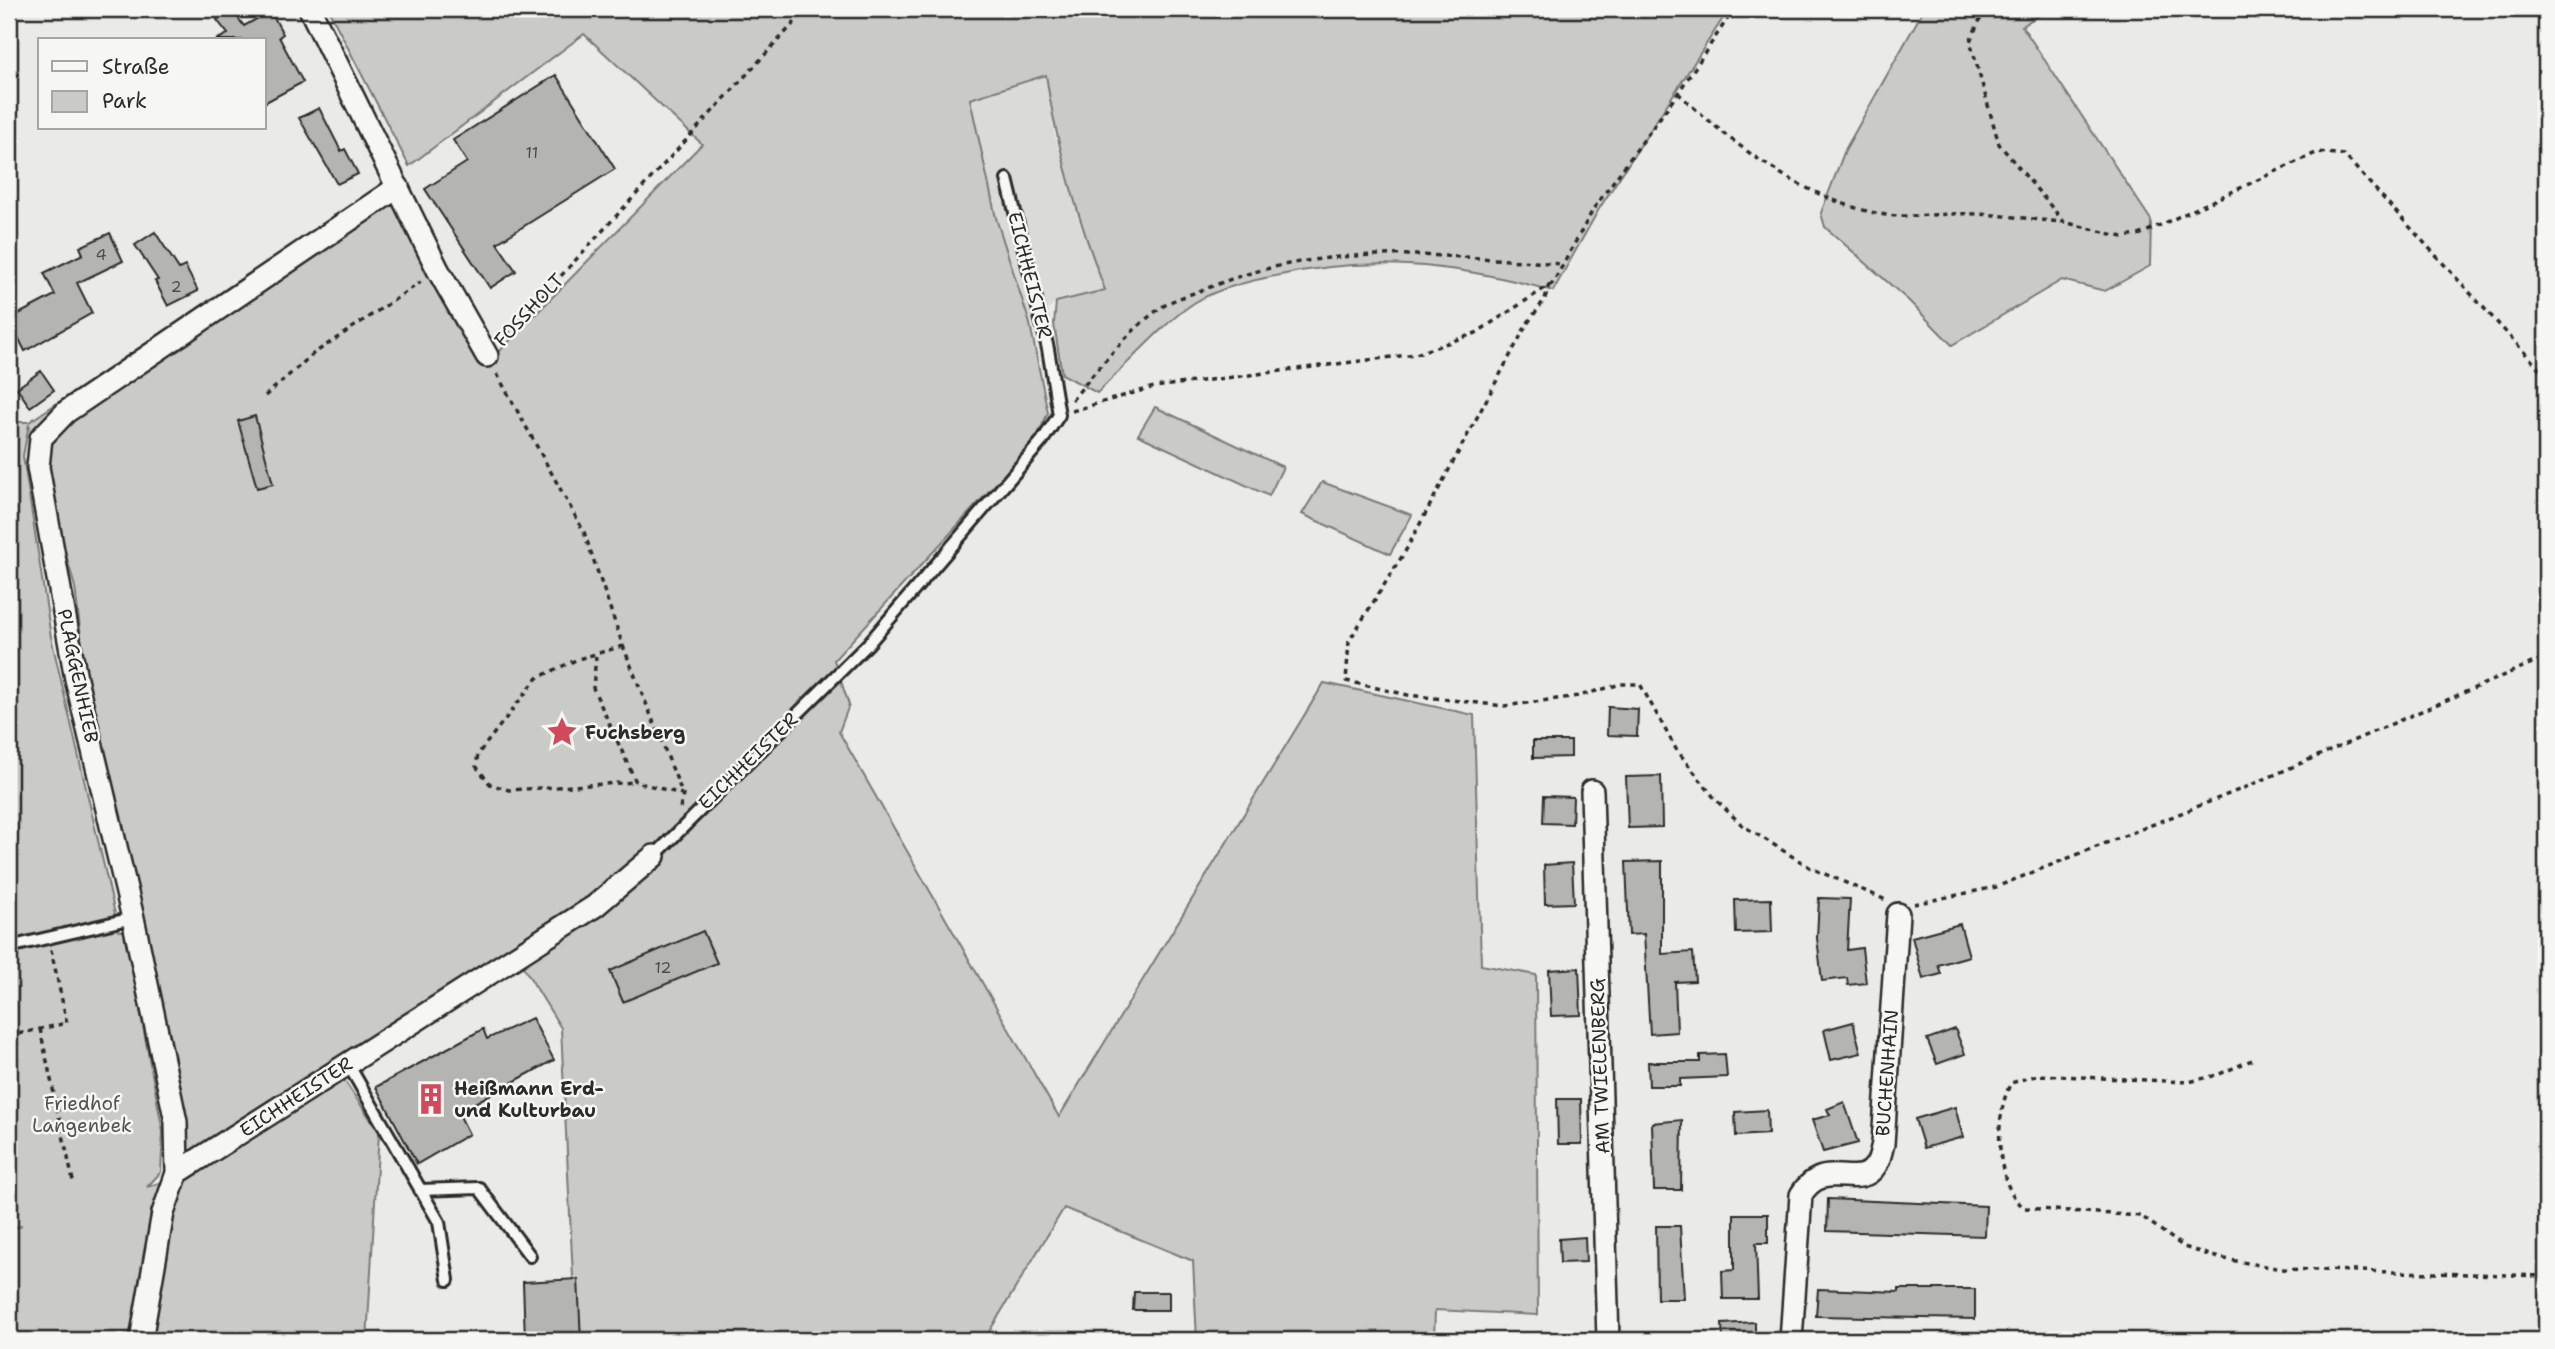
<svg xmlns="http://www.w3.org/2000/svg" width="2555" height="1349" font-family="'Shantell Sans',sans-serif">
<rect width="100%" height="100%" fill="#eaeae6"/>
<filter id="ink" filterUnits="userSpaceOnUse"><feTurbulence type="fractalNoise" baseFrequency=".0143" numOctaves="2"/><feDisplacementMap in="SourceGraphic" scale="14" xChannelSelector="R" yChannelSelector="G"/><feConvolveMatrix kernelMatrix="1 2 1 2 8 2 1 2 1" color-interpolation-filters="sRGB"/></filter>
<g filter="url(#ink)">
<!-- built -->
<path fill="#dadad6" d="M 1046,74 L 1055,136 L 1079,222 L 1106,290 L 1056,302 L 1030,324 L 996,218 L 970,99 Z"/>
<!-- green -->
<path fill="#cacac7" stroke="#7a7a79" stroke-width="2" d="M 328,9 L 1729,9 L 1599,209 L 1553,291 C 1457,264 1368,254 1270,277 C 1245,282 1216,289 1194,303 C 1162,324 1126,366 1097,393 L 1062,374 L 1054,324 L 1056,302 L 1105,290 C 1078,219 1057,150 1046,75 L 970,99 L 996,218 L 1030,324 L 1048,413 L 1035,441 L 834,660 L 849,705 L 839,732 L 1059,1117 L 1324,683 L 1474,715 L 1481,965 L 1536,975 L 1538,1315 L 1435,1310 L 1434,1340 L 1197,1340 L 1193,1261 L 1064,1208 L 984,1340 L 576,1340 L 561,1028 L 511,947 L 187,1154 L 184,1116 L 142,907 L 85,670 L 75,587 L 29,424 L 23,456 L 51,637 L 119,931 L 125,931 L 163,1132 L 161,1172 L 147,1187 L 186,1174 L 342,1077 L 379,1132 L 367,1340 L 9,1340 L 9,1230 L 22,1226 L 9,1227 L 9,404 L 13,422 L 29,422 L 384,183 L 487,364 L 702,144 L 584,34 L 409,166 Z
M 1924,9 L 2048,9 L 2022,26 L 2151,220 L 2150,266 L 2105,291 L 2062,280 L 1952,345 L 1909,301 L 1825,227 L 1821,213 L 1845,150 Z
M 1155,407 L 1283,467 L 1269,496 L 1138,435 Z
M 1322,482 L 1412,515 L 1390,554 L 1302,514 Z"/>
<!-- building -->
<path fill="#b4b4b1" stroke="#2b2b2b" stroke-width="2" d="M 231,9 L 244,26 L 264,15 L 264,9 L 267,14 L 271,12 L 283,34 L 279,37 L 303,82 L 264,103 L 264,40 L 216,40 L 228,34 L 217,20 Z
M 556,75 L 615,169 L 497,243 L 516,271 L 490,288 L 425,189 L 467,162 L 453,140 Z
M 319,108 L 341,151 L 345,149 L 358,174 L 337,184 L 299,118 Z
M 155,232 L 179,269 L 185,266 L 198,291 L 168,306 L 155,281 L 158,280 L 135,245 Z
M 110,233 L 123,261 L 77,283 L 92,313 L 25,351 L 9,319 L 55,295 L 44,273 L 83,254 L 80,247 Z
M 41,371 L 54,390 L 30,407 L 17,388 Z
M 255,416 L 273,484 L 257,488 L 238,421 Z
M 1608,707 L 1638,709 L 1637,736 L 1607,735 Z
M 1533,741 L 1571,741 L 1571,757 L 1533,758 Z
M 1661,776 L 1662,827 L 1628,828 L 1626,777 Z
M 1544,796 L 1573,797 L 1572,824 L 1543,823 Z
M 1662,861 L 1662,954 L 1693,952 L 1695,981 L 1675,982 L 1677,1032 L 1650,1034 L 1644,934 L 1629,935 L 1626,862 Z
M 1572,863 L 1574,903 L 1545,904 L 1544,865 Z
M 1819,898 L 1850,899 L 1847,950 L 1862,948 L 1866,983 L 1848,985 L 1847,978 L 1822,981 L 1817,938 Z
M 1771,899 L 1772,932 L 1736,933 L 1735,900 Z
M 1960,924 L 1969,956 L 1938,965 L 1941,974 L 1923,979 L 1912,937 Z
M 703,931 L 717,963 L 623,1002 L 610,971 Z
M 1579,968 L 1581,1015 L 1551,1016 L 1549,970 Z
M 532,1018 L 554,1060 L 458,1112 L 469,1134 L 417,1164 L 376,1087 L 483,1029 L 487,1039 Z
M 1853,1022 L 1861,1053 L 1831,1060 L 1824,1030 Z
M 1955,1029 L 1965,1054 L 1937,1064 L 1927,1039 Z
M 1725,1054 L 1727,1077 L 1680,1079 L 1680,1086 L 1649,1086 L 1648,1062 L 1700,1062 L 1700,1055 Z
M 1557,1099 L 1581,1099 L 1582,1144 L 1558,1144 Z
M 1844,1102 L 1858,1143 L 1823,1152 L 1812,1120 L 1830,1115 L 1827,1109 Z
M 1955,1107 L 1963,1137 L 1924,1148 L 1915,1119 Z
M 1767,1110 L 1768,1134 L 1736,1136 L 1735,1112 Z
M 1682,1120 L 1681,1190 L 1654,1190 L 1652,1123 Z
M 1828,1199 L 1986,1206 L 1985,1236 L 1827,1231 Z
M 1734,1214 L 1768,1214 L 1768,1243 L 1756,1243 L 1758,1299 L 1723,1299 L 1722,1271 L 1734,1270 Z
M 1656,1226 L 1680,1226 L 1684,1299 L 1657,1299 Z
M 1585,1237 L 1586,1262 L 1560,1263 L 1559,1239 Z
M 578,1279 L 581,1340 L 525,1340 L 523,1282 Z
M 1818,1289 L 1899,1292 L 1899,1289 L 1975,1289 L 1975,1319 L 1816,1316 Z
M 1134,1292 L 1169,1292 L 1169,1310 L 1133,1310 Z
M 1755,1322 L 1755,1340 L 1723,1340 L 1722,1324 Z"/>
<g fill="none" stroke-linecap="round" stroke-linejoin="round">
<defs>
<path id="lane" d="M 654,856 L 868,644 L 1042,441 L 1059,415 L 1048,349 L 1007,179
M 9,947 L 133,918
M 348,1064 L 439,1222 L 448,1280
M 420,1190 L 479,1188 L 530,1256"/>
<path id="street" d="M 310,9 L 438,270 L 487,356
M 1592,791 L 1608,1340
M 177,1173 L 595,906 L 654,856
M 141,1340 L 163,1213 L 177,1173 L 176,1122 L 133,918 L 76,679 L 38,467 L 41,438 L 66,412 L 398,187
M 1791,1340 L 1801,1195 C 1824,1156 1859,1193 1876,1165 C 1880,1160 1881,1150 1883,1144 L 1898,914"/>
</defs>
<!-- lane casing -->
<use href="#lane" stroke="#2b2b2b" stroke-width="16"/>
<!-- street casing -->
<use href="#street" stroke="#2b2b2b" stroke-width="26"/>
<!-- path -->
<path stroke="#2b2b2b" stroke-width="3.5" stroke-dasharray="5 5" stroke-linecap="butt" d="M 1985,9 L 1970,41 L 1999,144 L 2064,222 L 2123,237 L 2139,235 L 2318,152 L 2344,155 L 2546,376
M 1678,93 C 1732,144 1797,194 1871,212 C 1898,219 1923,215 1950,214 C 1987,212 2026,219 2062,222
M 1549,284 L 1545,299 L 1527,324 L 1406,550 L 1349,641 L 1346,681 L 1408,695 L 1504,706 L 1579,696 L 1621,684 L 1640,684 L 1676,749 L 1716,800 L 1742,825 L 1811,868 L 1886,900
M 500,342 L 807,9
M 497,374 L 584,532 L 623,646 L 683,795 L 680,808
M 265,396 L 313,354 L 421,282
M 1072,400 C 1097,370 1132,326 1165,305 C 1178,297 1196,293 1210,287 C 1326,240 1442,256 1563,264
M 1072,411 L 1154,387 L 1416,354 L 1476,333 L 1553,283 L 1594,208 L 1678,93 L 1734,9
M 623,646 L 578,659 L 537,678 L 478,754 L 476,766 L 490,784 L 509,790 L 636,782
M 596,656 L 593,688 L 636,782 L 682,794
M 1914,904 L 1996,887 L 2244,788 L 2546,657
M 40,1029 L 73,1181
M 9,1036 L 67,1023 L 51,950
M 2252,1060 L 2217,1075 L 2189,1082 L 2038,1075 L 2011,1083 C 1994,1113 1994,1187 2025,1208 L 2141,1216 L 2184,1247 L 2219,1258 L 2282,1269 L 2546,1276"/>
<!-- lane -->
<use href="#lane" stroke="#f6f6f2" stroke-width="10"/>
<!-- street -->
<use href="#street" stroke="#f6f6f2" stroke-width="21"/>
</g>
</g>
<!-- icons -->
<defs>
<symbol id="sight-bare" viewBox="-9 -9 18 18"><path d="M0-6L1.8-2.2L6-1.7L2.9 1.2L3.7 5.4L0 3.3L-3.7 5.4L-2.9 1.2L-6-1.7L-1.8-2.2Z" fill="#d1495b" stroke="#f6f6f2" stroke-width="2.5" paint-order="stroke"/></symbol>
<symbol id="building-bare" viewBox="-9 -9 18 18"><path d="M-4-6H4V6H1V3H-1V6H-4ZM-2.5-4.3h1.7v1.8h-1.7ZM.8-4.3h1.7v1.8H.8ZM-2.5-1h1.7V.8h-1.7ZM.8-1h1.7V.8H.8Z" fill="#d1495b" stroke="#f6f6f2" stroke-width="2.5" paint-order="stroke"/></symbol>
</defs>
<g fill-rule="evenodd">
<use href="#sight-bare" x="540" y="710" width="44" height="44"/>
<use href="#building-bare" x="409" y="1077" width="44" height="44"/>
</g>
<g text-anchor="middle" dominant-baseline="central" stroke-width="5" stroke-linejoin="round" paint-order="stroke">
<!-- number labels -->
<g font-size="16" fill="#4d4d4c">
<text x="532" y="152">11</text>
<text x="101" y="254">4</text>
<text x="176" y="286">2</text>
<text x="663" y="967">12</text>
</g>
<!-- street labels -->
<g font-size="19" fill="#2b2b2b" stroke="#f6f6f2">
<text transform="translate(1030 275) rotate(76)">EICHHEISTER</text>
<text transform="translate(529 310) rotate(-47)">FOSSHOLT</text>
<text transform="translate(78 676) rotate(78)">PLAGGENHIEB</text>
<text transform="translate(748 761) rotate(-44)">EICHHEISTER</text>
<text transform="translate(1600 1066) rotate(-92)">AM TWIELENBERG</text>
<text transform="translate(1887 1073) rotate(-86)">BUCHENHAIN</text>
<text transform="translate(296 1097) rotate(-33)">EICHHEISTER</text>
</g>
<!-- poi labels -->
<g font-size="19" font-weight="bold" fill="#2b2b2b" stroke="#f6f6f2" text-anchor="start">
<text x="585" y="732">Fuchsberg</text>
<text x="454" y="1088">Heißmann Erd-<tspan x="454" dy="22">und Kulturbau</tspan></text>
</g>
<!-- park labels -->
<g font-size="19" fill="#535352" stroke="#f6f6f2">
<text x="82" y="1103">Friedhof<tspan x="82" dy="22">Langenbek</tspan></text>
</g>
</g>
<!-- margin -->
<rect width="2555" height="1349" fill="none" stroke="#f6f6f2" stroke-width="35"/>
<rect x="18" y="18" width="2520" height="1314" fill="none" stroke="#2b2b2b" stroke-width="2.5" filter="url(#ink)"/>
<!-- legend -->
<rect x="38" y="38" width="228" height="91" fill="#f6f6f2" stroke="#a5a5a2" stroke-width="2"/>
<rect x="52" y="61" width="35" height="10" fill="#f6f6f2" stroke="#a5a5a2" stroke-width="2"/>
<text x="102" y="74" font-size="21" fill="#2b2b2b">Straße</text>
<rect x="52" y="91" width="35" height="21" fill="#cacac7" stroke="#a5a5a2" stroke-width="2"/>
<text x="102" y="108" font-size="21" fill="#2b2b2b">Park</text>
</svg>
